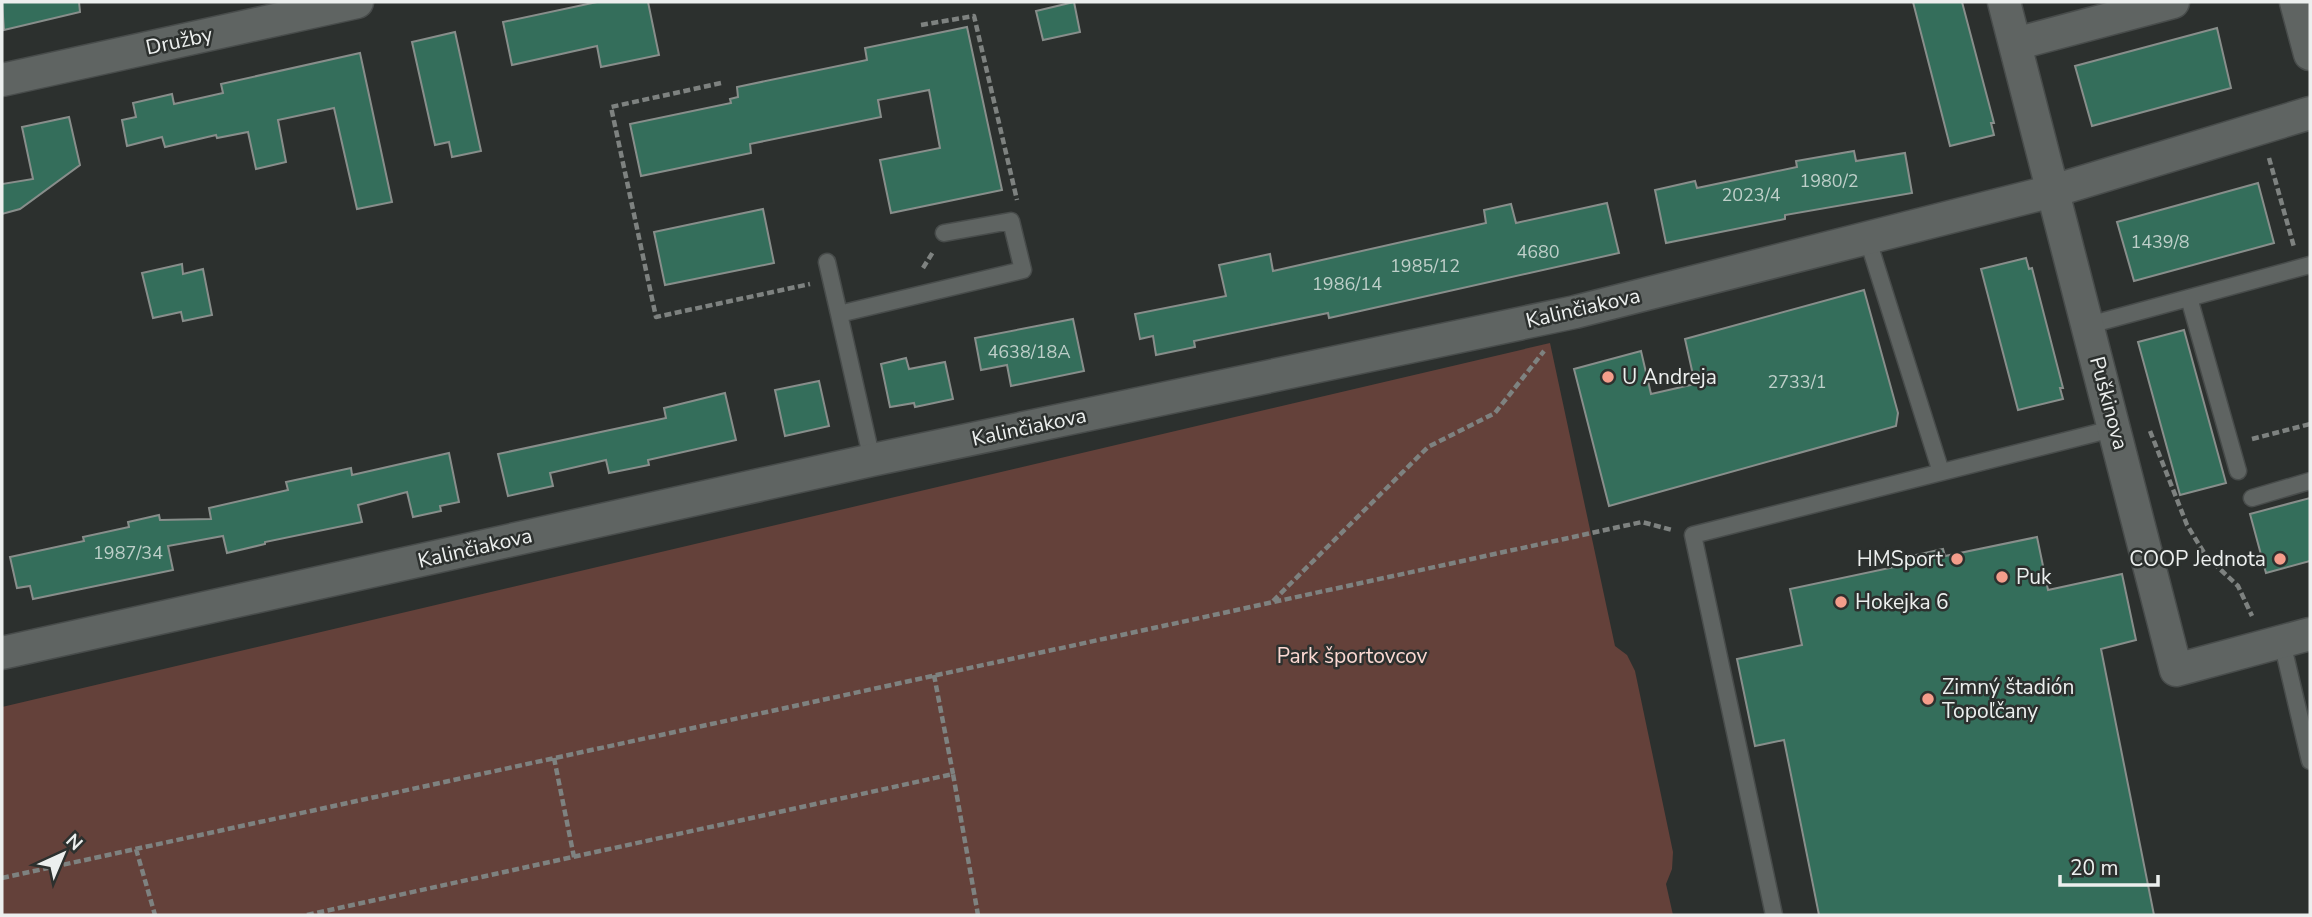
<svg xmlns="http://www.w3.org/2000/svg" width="2312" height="917" font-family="'Nunito Sans',sans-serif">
<rect width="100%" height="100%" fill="#2c302e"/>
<!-- green -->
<path fill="#64413a" d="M 1550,343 L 1615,646 L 1627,655 L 1635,671 L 1673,852 L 1672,869 L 1666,884 L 1673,915 L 2,915 L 2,707 Z"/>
<!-- building -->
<path fill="#346e5b" stroke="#888e8b" stroke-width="2" d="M 2,2 L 79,2 L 80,12 L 4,30 Z
M 597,2 L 648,2 L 659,55 L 601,67 L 597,46 L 512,65 L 503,22 Z
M 1074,2 L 1080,32 L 1043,40 L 1036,11 Z
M 1913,2 L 1962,2 L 1994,123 L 1991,123 L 1994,135 L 1950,146 Z
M 967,27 L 1002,190 L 891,213 L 880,160 L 940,148 L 929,90 L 878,100 L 881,117 L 750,144 L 751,153 L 641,176 L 630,124 L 731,103 L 730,99 L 738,97 L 737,87 L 867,60 L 865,48 Z
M 2217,28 L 2231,88 L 2092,126 L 2075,66 Z
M 455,32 L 481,151 L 452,157 L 449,142 L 435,145 L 412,42 Z
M 360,53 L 392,202 L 357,209 L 334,108 L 278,120 L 286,162 L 256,169 L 248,132 L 217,138 L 216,135 L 165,147 L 162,137 L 127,146 L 122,120 L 136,117 L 133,103 L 172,94 L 174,104 L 223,93 L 221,84 Z
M 69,117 L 80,165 L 20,209 L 2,214 L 2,184 L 33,179 L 22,127 Z
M 1854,151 L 1856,161 L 1905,153 L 1912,193 L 1785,215 L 1785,219 L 1666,243 L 1655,190 L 1695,181 L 1697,188 L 1797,167 L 1796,161 Z
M 2258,183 L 2274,243 L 2134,281 L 2117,222 Z
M 1607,203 L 1619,253 L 1329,318 L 1328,313 L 1194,341 L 1195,347 L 1156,355 L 1153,336 L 1140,339 L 1135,314 L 1226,296 L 1219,265 L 1270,254 L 1273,271 L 1486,223 L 1484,210 L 1511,204 L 1516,223 Z
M 763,209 L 774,263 L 665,285 L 654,232 Z
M 2026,258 L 2029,269 L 2032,268 L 2063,388 L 2060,388 L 2063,399 L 2018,410 L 1981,269 Z
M 182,264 L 183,274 L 203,269 L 212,315 L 183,321 L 181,312 L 153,318 L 142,273 Z
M 1864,290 L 1898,413 L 1896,426 L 1609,506 L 1574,369 L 1641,351 L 1651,394 L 1695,384 L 1685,339 Z
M 1073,319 L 1084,371 L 1011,386 L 1007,365 L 981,370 L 975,338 Z
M 2184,330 L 2226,483 L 2180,495 L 2138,342 Z
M 906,358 L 909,369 L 945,362 L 953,399 L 915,407 L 914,403 L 890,407 L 881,364 Z
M 819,381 L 829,426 L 785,436 L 775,390 Z
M 725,393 L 736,440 L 648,460 L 649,465 L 609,473 L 606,460 L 550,473 L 553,486 L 508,496 L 498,454 L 666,418 L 664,408 Z
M 449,453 L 459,502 L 440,506 L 441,511 L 413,517 L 407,492 L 358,505 L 362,522 L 265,542 L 265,544 L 227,553 L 223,536 L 168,546 L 173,570 L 33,599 L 30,586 L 17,588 L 10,557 L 84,541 L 83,537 L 129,527 L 128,522 L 159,515 L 160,520 L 211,519 L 209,508 L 288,490 L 286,482 L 351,468 L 352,475 Z
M 2310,498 L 2310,561 L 2266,573 L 2250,514 Z
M 2037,537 L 2048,590 L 2122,574 L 2136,640 L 2101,649 L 2154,915 L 1819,915 L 1784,740 L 1755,746 L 1737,659 L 1802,645 L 1790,589 L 1899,566 L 1898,559 L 1943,549 L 1945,556 Z"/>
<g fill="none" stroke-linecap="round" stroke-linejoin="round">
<defs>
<path id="lane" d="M 1867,237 L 1941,472
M 827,262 L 839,314
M 2189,298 L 2238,471
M 2089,325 L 2310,265
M 872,460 L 839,314 L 1023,270 L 1011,221 L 944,233
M 2252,498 L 2310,481
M 2282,642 L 2310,761
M 1774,915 L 1693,535 L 2116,428"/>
<path id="street" d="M 2004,2 L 2176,670 L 2310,634
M 2296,2 L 2310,54
M 2015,44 L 2173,2
M 2,80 L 357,2
M 2,653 L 872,460 L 1575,312 L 2053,191 L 2310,113"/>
</defs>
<!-- lane casing -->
<use href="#lane" stroke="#484c4b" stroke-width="19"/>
<!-- street casing -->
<use href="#street" stroke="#484c4b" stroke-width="35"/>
<!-- path -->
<path stroke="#7e8280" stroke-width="4.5" stroke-dasharray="7 3.5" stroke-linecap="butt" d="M 921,25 L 974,16 L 1017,200
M 721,83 L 611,107 L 656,317 L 810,284
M 2269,158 L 2294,247
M 923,268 L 933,252
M 2150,431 L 2187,525 L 2206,556 L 2238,586 L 2252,616
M 2252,439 L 2310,424
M 1273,601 L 1428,447 L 1495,413 L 1544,351
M 934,675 L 953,774
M 554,758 L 574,857
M 136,849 L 155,915
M 2,878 L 1642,522 L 1672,530
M 307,915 L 953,774 L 978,915"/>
<!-- lane -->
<use href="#lane" stroke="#5f6462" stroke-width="16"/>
<!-- street -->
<use href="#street" stroke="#5f6462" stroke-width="32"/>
</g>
<!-- markers -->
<g fill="#f49d8b" stroke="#2c302e" stroke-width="2.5">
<circle cx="1608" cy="377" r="7"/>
<circle cx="1957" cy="559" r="7"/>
<circle cx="2280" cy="559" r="7"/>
<circle cx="2002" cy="577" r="7"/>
<circle cx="1841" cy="602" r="7"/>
<circle cx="1928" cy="699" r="7"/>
</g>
<g text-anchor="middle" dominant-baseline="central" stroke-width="5" stroke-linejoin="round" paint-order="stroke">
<!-- number labels -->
<g font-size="18" fill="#becfc9">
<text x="1829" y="181">1980/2</text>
<text x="1751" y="195">2023/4</text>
<text x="2160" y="242">1439/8</text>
<text x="1538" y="252">4680</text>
<text x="1425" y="266">1985/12</text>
<text x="1347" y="284">1986/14</text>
<text x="1029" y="352">4638/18A</text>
<text x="1797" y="382">2733/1</text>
<text x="128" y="553">1987/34</text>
</g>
<!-- street labels -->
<g font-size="21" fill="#ecefee" stroke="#2c302e">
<text transform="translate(179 41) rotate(-12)">Družby</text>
<text transform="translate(1583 308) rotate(-13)">Kalinčiakova</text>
<text transform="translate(2109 403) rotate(75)">Puškinova</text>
<text transform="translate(1029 427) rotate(-12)">Kalinčiakova</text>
<text transform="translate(475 548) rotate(-13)">Kalinčiakova</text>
</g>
<!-- poi labels -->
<g font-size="21" fill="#ecefee" stroke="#2c302e" text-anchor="start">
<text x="1622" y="377">U Andreja</text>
<text x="1943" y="559" text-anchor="end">HMSport</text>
<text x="2266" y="559" text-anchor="end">COOP Jednota</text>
<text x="2016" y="577">Puk</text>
<text x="1855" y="602">Hokejka 6</text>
<text x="1942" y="687">Zimný štadión<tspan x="1942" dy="24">Topoľčany</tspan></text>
</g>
<!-- park labels -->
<g font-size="21" fill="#fcd9d2" stroke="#2c302e">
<text x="1352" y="656">Park športovcov</text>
</g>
</g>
<!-- border -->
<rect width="2312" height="917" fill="none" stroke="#ecefee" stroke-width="7"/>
<!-- north arrow -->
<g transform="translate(63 854) rotate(44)" stroke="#2c302e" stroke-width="5" paint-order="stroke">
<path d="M0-5L12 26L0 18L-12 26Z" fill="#ecefee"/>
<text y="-10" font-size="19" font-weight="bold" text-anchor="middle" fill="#ecefee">N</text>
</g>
<!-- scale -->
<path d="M2060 875v10h98v-10" fill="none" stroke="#ecefee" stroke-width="3.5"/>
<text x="2070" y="875" font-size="21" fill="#ecefee" stroke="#2c302e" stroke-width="5" paint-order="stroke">20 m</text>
</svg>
